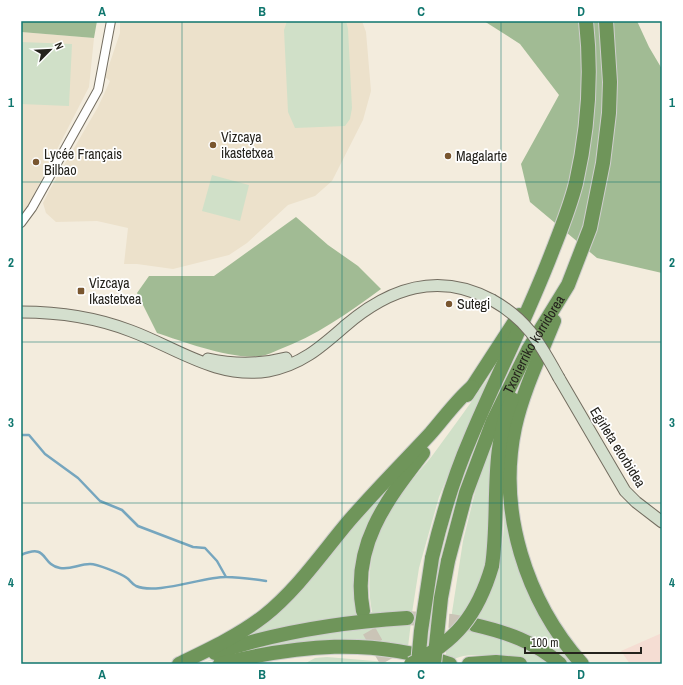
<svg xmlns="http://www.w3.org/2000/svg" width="683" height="685" font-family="'Archivo Narrow',sans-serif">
<rect width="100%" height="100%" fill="#f3ecdd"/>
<!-- industrial -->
<path fill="#f5ddd3" d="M 662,633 L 662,664 L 630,664 L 621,651 Z"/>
<!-- built -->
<path fill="#ece1cb" d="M 120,21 L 362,21 L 366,32 L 371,91 L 363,120 L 332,181 L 315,196 L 288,205 L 247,243 L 229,255 L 173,269 L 137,264 L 124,264 L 128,228 L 97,221 L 56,222 L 46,213 L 43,203 L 49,191 L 98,107 L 110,81 L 105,77 L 120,33 Z
M 21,32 L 94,38 L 89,87 L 27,208 L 21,216 Z"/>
<!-- green -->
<path fill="#d0e0c8" d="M 287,21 L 346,21 L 348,29 L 352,108 L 350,119 L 345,126 L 295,128 L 288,112 L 284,30 Z
M 21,42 L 72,44 L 69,106 L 21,104 Z
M 212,175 L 249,185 L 240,221 L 202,211 Z
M 489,377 L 439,497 L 419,568 L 412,613 L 390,614 L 238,640 L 350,528 L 400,475 L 355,595 L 356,614 L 372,612 C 365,575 372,535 394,504 C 405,487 419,472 432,456 C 451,430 470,404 489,377 Z
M 513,420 L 519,570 L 529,595 L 545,626 L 575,664 L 570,664 C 544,636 508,629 473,619 C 494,590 503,558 504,522 C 504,507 501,492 503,477 C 505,458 510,438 513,420 Z
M 495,435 L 489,562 L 465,613 L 449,632 L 463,541 L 478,480 Z
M 411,622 L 408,647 L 339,639 L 290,643 L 196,664 L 314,632 Z
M 469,628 L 519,643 L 555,664 C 549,664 542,665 536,664 C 510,662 469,645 446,664 L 446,649 Z
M 327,657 L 398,663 L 304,664 L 315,658 Z"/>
<!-- forest -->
<path fill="#a1bb94" d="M 21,21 L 97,21 L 94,38 L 21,32 Z
M 484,21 L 637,21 L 649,47 L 662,69 L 662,273 L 597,258 L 530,202 L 521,164 L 559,95 L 520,44 Z
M 296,217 L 328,245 L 358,266 L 381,289 C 348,313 316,336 278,350 C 273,352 267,355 261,356 C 232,360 184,342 157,333 L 137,293 L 149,276 L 214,276 Z"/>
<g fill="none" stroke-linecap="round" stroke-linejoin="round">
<!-- stream -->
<path stroke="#76a6be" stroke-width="2.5" d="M 21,435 L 29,435 L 45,454 L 78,478 L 100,501 L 122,510 L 138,526 L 193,547 L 205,548 L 217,561 L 226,577
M 21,555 C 49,543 40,564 60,568 C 71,570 79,564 90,564 C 97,564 120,573 127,578 C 130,580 132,584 136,586 C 157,595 202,577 226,577 C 240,577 253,579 266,581"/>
<!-- highway-tunnel -->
<path stroke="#cac4b6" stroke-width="14" stroke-dasharray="14 7" stroke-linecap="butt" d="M 363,611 L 368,629 L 388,664
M 407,618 L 451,621 L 474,625"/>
<defs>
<path id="street" d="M 21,223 L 32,208 L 98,90 L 111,21"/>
<path id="secondary" d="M 21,312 C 59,312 95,317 131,331 C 177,348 216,379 268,371 C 301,365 321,347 345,326 C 389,288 438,271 492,300
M 208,359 C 235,365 259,365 286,358
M 559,378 L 625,491 L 636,502 L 662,522"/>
<g id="highway">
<path d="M 554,321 C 540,356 523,391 515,427 C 497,511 526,601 582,664"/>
<path d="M 467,395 L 519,315"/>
<path d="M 432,558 C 442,516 454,476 471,437 C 497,375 528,315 552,252 C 561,229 570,207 576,183 C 588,130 592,75 586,21"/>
<path id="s1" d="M 448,561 L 466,493 L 493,421 L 528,350 L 568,285 L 590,228 L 603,163 L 609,113 L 610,82 L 606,21"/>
<path d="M 492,566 C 500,511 489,452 512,399"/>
<path d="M 363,611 C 351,546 386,501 423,453"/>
<path d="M 475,625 C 505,632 536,642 560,664"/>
<path d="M 215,653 C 277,632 342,622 407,618"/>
<path d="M 179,664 C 208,650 238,636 264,616 C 297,590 322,553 349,521 C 375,491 403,463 430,434 C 444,418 456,401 472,387"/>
<path d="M 220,664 C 298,645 371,637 450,664"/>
<path d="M 469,664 L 496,662 L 520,664"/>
</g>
</defs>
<!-- street casing -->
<use href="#street" stroke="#736d60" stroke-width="10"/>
<!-- secondary casing -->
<use href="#secondary" stroke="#736d60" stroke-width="13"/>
<!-- highway casing -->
<use href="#highway" stroke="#cfcecd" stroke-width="16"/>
<!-- street -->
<use href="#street" stroke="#fff" stroke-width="8"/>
<!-- secondary -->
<use href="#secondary" stroke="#d4dfce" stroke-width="11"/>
<!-- highway -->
<use href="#highway" stroke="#6f955a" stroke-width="14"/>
<defs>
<path id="secondary-bridge" d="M 492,300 C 528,320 540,344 559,378"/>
<path id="highway-bridge" d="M 411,664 C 456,642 478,614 492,566
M 418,664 L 421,631 L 432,558
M 434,664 L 441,598 L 448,561"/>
</defs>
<!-- secondary-bridge casing -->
<use href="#secondary-bridge" stroke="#736d60" stroke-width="13" stroke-linecap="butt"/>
<!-- highway-bridge casing -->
<use href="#highway-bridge" stroke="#cfcecd" stroke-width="16" stroke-linecap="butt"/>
<!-- secondary-bridge -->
<use href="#secondary-bridge" stroke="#d4dfce" stroke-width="11"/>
<!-- highway-bridge -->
<use href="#highway-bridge" stroke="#6f955a" stroke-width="14"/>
</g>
<!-- grid -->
<path fill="none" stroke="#0f766e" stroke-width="1" stroke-opacity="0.55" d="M 182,21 L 182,664M 342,21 L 342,664M 501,21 L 501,664M 21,182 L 662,182M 21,342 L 662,342M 21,503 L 662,503"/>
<!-- markers -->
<g fill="#79562f" stroke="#fff" stroke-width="1.5">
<circle cx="213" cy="145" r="4"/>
<circle cx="448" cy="156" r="4"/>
<circle cx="36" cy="162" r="4"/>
<rect x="77" y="287" width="8" height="8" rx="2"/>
<circle cx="449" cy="304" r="4"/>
</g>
<g text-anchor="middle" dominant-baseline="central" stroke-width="3.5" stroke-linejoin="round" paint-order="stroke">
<!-- poi labels -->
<g font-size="14" fill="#24221c" stroke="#fff" text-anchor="start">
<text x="221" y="137">Vizcaya<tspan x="221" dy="16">ikastetxea</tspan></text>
<text x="44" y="154">Lycée Français<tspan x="44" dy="16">Bilbao</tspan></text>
<text x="456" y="156">Magalarte</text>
<text x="89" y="283">Vizcaya<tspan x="89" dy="16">Ikastetxea</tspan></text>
<text x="457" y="304">Sutegi</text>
</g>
<!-- street labels -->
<g font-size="14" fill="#24221c" stroke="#fff">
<text stroke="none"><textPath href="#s1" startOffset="234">Txorierriko korridorea</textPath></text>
<text transform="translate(618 447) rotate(58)">Egirleta etorbidea</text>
</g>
</g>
<!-- border -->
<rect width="683" height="685" fill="none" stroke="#ffffff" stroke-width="44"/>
<!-- north arrow -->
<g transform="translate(50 50) rotate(66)" stroke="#ffffff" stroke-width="3" paint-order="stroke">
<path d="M0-3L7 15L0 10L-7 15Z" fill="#24221c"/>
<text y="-6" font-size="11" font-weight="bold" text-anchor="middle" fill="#24221c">N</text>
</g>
<!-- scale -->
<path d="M525 647v6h116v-6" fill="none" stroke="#24221c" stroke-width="2"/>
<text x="531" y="647" font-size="12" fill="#24221c" stroke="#ffffff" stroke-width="3" paint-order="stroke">100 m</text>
<rect x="22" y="22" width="639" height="641" fill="none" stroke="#0f766e" stroke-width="1.5"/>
<g font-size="13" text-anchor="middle" font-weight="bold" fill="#0f766e">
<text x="102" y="16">A</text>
<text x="262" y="16">B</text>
<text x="421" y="16">C</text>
<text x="581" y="16">D</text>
<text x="11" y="107">1</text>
<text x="672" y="107">1</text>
<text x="11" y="267">2</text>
<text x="672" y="267">2</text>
<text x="11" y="427">3</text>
<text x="672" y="427">3</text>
<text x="11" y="587">4</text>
<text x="672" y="587">4</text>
<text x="102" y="679">A</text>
<text x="262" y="679">B</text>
<text x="421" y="679">C</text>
<text x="581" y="679">D</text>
</g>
</svg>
